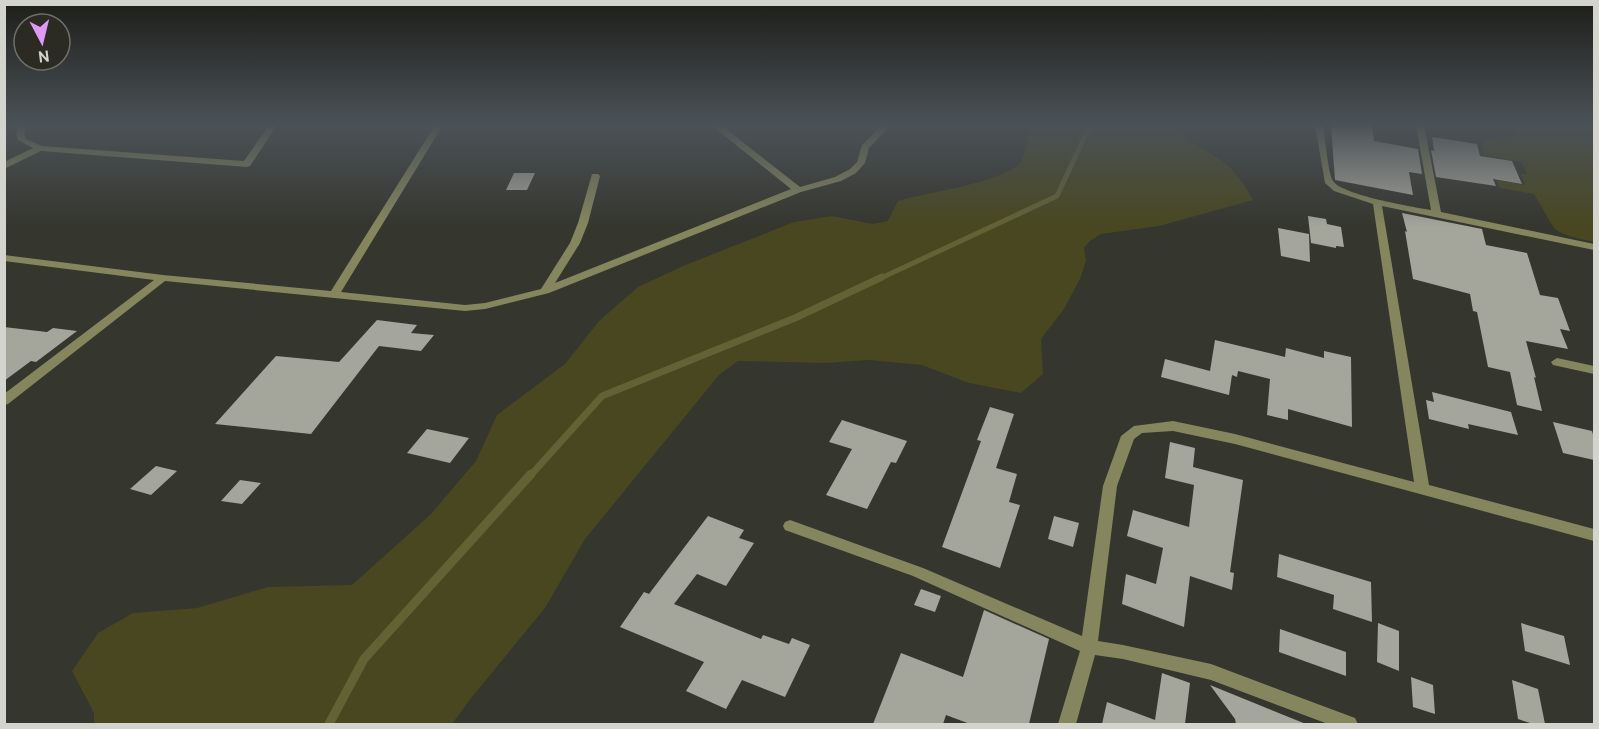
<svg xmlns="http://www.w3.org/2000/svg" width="1599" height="729" font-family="Cabin,sans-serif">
<rect width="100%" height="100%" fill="#35362e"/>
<!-- green -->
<path fill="#484720" d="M 1030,125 L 1176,125 C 1187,141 1205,149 1220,160 C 1235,170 1245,185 1253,200 L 1159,226 L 1101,234 L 1090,241 L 1084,248 L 1086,261 L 1080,279 L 1064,309 L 1041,339 L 1043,374 L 1021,393 L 969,383 L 922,365 L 869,360 L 826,363 L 738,361 L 719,375 L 585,539 L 545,608 L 472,697 L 452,724 L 94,724 L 94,713 L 72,671 L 98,633 L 133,613 L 197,608 L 268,587 L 352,585 L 431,514 L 476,461 L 497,415 L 565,364 L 599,321 L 638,287 L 683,266 L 794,222 L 832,216 L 873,224 L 888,221 L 898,201 C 927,192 998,183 1018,165 C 1026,157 1028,137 1030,125 Z
M 1515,125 L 1594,127 L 1594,242 C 1545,231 1559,233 1534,194 L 1500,188 L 1496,180 L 1525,185 L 1521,174 L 1527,174 L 1522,162 L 1484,155 L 1483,144 L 1490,139 L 1511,137 L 1517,132 Z"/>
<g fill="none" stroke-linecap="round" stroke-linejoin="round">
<!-- stream-far2 -->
<path stroke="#636235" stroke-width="5" d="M 879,279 L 1057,196 L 1090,125"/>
<!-- stream-far1 -->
<path stroke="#636235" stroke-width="7" d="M 530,476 L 602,396 L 795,318 L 882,277"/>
<!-- stream -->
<path stroke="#636235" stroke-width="9" d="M 329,724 L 364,659 L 531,474"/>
</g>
<!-- building -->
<path fill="#a4a59b" d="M 1331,125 L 1372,125 L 1374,141 L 1418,149 L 1422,174 L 1409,172 L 1413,195 L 1335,180 Z
M 1432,137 L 1477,144 L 1480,156 L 1512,161 L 1522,184 L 1493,179 L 1496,186 L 1436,177 L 1431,150 L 1434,151 Z
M 514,173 L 535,173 L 527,190 L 506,190 Z
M 1402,213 L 1482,229 L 1486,245 L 1527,253 L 1540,295 L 1558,298 L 1570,331 L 1560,329 L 1568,349 L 1526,341 L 1536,378 L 1534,377 L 1542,411 L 1517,405 L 1510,372 L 1488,367 L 1477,312 L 1473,311 L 1470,294 L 1413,279 L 1405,231 L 1407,232 Z
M 1308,216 L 1326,219 L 1327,224 L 1341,227 L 1344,247 L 1336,246 L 1336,248 L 1311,243 Z
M 1278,228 L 1309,234 L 1310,262 L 1281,256 Z
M 377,320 L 417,325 L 411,333 L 434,335 L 421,351 L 379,346 L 311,434 L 215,424 L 276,356 L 339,362 Z
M 4,327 L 47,332 L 53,328 L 77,331 L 36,362 L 31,361 L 4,381 Z
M 1215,340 L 1285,357 L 1286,348 L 1324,358 L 1324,351 L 1351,357 L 1352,427 L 1288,409 L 1288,420 L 1267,415 L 1270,379 L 1238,371 L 1237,377 L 1232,375 L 1229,395 L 1161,377 L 1165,359 L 1210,371 Z
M 1432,392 L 1511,412 L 1518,435 L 1468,424 L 1469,429 L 1429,419 L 1426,400 L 1434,402 Z
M 990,407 L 1014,414 L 996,468 L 1017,474 L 1009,502 L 1020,505 L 1000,568 L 942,547 L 981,441 L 977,440 Z
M 842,420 L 907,441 L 896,463 L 891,462 L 867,509 L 826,495 L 852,449 L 829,442 Z
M 1553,422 L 1592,431 L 1594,438 L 1594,460 L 1563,453 Z
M 427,429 L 469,438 L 450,463 L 407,453 Z
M 1170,442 L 1195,448 L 1193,467 L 1243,480 L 1230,572 L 1234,573 L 1232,590 L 1190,576 L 1184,627 L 1122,604 L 1126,574 L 1156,584 L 1163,548 L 1127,536 L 1133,510 L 1189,527 L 1194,485 L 1165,478 Z
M 156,466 L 177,471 L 151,495 L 130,489 Z
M 240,480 L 261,483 L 242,504 L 221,501 Z
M 708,516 L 744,530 L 739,538 L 754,543 L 726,586 L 697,574 L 674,604 L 761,639 L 763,635 L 789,644 L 792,638 L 810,645 L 785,697 L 742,680 L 726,709 L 686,691 L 704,662 L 620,627 L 644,592 L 649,594 Z
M 1054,516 L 1079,523 L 1073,547 L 1048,539 Z
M 1279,554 L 1371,582 L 1372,622 L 1333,609 L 1334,595 L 1277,577 Z
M 921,589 L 941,596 L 935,612 L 914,605 Z
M 984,610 L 1049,639 L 1029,724 L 970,724 L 946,715 L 943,724 L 873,724 L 901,653 L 963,677 Z
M 1378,623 L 1399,631 L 1399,671 L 1377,662 Z
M 1521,623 L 1564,636 L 1570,665 L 1525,651 Z
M 1280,629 L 1346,652 L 1346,676 L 1279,652 Z
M 1162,673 L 1190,683 L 1185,724 L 1102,724 L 1107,702 L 1155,720 Z
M 1411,677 L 1433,685 L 1435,714 L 1413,707 Z
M 1512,680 L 1538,689 L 1545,724 L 1533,724 L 1518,719 Z
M 1210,685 L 1306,724 L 1236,724 L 1235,719 Z"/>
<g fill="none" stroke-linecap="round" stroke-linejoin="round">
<!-- street -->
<path fill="#86865e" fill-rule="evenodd" d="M 19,125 L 27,125 L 24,134 L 26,139 L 42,146 L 244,161 L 269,125 L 277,125 L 250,166 L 247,167 L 41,151 L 4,169 L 4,162 L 33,148 L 18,140 L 16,134 Z
M 435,125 L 443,125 L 341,292 L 465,305 L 485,303 L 541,289 L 570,243 L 578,223 L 592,174 L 598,174 L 600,176 L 588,223 L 580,243 L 555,283 L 791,189 L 711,125 L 721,125 L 800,187 L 835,177 L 850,169 L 857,162 L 862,145 L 882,125 L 891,125 L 869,148 L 865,163 L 856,173 L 841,181 L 801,192 L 549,293 L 485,309 L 465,311 L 165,281 L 8,404 L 4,405 L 4,394 L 154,280 L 4,261 L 4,255 L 163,275 L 331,291 Z
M 1315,125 L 1323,125 C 1325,136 1328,173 1333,181 C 1342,195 1413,207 1431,210 L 1416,125 L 1424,125 L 1441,212 L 1594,244 L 1594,250 L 1382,206 L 1429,485 L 1594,529 L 1594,541 L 1235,444 L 1173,431 L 1142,433 L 1134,439 L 1117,486 L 1098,641 L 1123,645 L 1211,664 L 1355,718 L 1358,724 L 1328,724 L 1211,680 L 1123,659 L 1095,655 L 1076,724 L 1058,724 L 1080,651 L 913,576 L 785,530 L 783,526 L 785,522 L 790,520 L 923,568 L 1082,636 L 1103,486 L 1121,436 L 1134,426 L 1173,421 L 1235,434 L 1414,482 L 1373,204 L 1334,191 L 1325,183 Z
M 1557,358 L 1594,366 L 1594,374 L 1553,365 L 1551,362 Z"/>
</g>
<!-- sky -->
<linearGradient id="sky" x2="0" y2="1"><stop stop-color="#1d1e19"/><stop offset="0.55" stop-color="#4b5257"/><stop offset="1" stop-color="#4b5257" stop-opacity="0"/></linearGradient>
<rect width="1599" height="227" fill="url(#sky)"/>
<!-- border -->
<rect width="1599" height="729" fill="none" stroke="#d4d4cf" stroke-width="12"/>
<!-- north arrow -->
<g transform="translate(42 42) rotate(173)"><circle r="28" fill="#2b2b24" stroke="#6f6f68" stroke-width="1.5"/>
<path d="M0-4.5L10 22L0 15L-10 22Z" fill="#dd99f3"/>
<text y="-9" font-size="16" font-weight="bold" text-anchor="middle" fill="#d4d4cf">N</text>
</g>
</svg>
